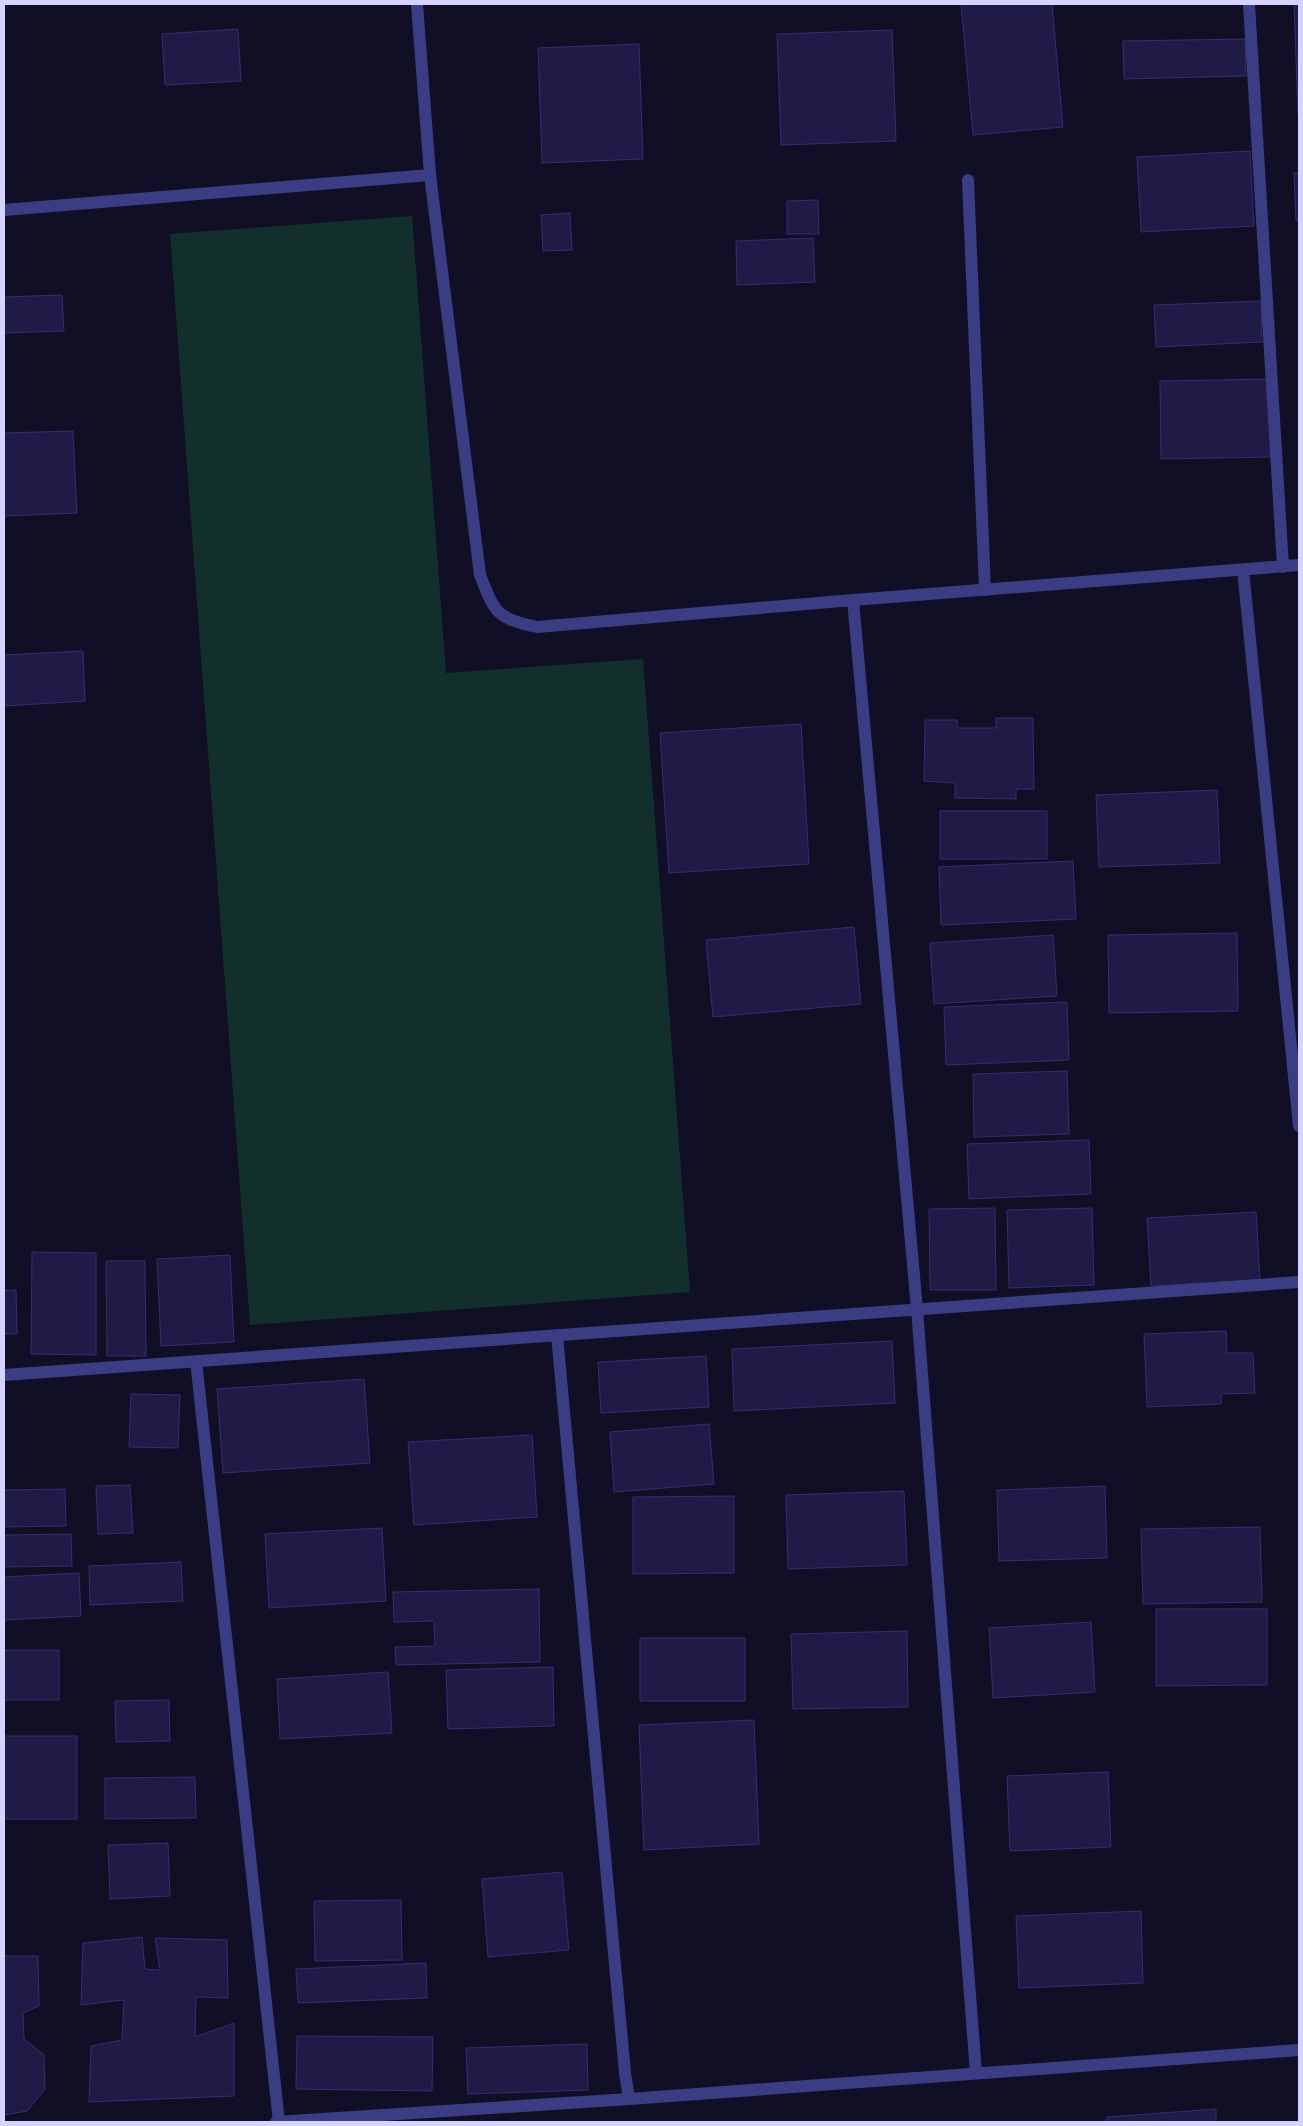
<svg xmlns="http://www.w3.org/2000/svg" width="1303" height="2126" font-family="'Public Sans',sans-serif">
<rect width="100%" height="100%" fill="#110f25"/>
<!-- green -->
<path fill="#122f2c" d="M 412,216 L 446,673 L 643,659 L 690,1292 L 250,1325 L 170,234 Z"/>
<!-- building -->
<path fill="#201b46" stroke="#352d72" d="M 961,4 L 1052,4 L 1063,127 L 973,135 Z
M 1294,4 L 1299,4 L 1299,114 L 1298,114 Z
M 238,29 L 241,81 L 165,85 L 162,34 Z
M 892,30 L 896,141 L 781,145 L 777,34 Z
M 1245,39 L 1246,76 L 1124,79 L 1123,41 Z
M 639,44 L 643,159 L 542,163 L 538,48 Z
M 1250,151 L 1254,226 L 1141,232 L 1137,157 Z
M 1294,173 L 1299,173 L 1299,221 L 1296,221 Z
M 818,200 L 819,234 L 787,234 L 787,201 Z
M 570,213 L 572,250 L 543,251 L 541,215 Z
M 813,238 L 815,282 L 737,285 L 736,241 Z
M 62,295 L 64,331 L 4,333 L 4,297 Z
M 1261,301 L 1262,342 L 1156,347 L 1154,305 Z
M 1271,379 L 1272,457 L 1161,459 L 1160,381 Z
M 73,431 L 77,513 L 4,516 L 4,433 Z
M 83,651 L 85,701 L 4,706 L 4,655 Z
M 996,718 L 1033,718 L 1034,789 L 1016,789 L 1016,799 L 955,798 L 955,783 L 924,781 L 925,720 L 957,720 L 958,728 L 996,728 Z
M 801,724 L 809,864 L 669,873 L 660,733 Z
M 1217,790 L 1220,863 L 1099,867 L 1096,795 Z
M 940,811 L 1047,811 L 1047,859 L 940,859 Z
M 1073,861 L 1076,919 L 941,925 L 939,867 Z
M 854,927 L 861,1004 L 713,1017 L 706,940 Z
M 1237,933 L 1238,1011 L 1109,1013 L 1108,935 Z
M 1053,935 L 1057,996 L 934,1004 L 930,943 Z
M 1067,1002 L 1069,1060 L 946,1065 L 944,1007 Z
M 1067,1071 L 1069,1134 L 974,1137 L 973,1074 Z
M 1089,1140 L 1091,1194 L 969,1199 L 967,1144 Z
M 995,1208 L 996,1290 L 930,1290 L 929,1209 Z
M 1092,1208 L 1094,1285 L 1009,1288 L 1007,1210 Z
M 1256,1212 L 1260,1280 L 1151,1286 L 1147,1218 Z
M 32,1252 L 96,1253 L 96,1355 L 31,1354 Z
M 230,1255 L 234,1342 L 161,1346 L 157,1259 Z
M 106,1261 L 145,1261 L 146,1356 L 107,1356 Z
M 4,1290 L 16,1290 L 17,1334 L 4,1334 Z
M 1226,1331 L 1227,1353 L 1253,1353 L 1255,1393 L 1221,1394 L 1221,1404 L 1147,1407 L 1144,1334 Z
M 892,1341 L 895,1403 L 734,1411 L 732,1349 Z
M 706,1356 L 709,1407 L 601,1413 L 598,1362 Z
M 364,1379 L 370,1463 L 223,1473 L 217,1389 Z
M 131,1394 L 180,1395 L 178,1448 L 129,1447 Z
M 709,1424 L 714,1484 L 614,1492 L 610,1432 Z
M 532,1435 L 537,1517 L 414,1525 L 408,1442 Z
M 130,1485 L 133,1533 L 98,1534 L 96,1486 Z
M 1105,1486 L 1107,1558 L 999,1561 L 997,1490 Z
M 65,1489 L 66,1526 L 4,1527 L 4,1490 Z
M 904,1491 L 907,1565 L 788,1569 L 786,1495 Z
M 734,1496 L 734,1573 L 633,1574 L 633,1497 Z
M 1260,1527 L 1262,1602 L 1143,1604 L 1141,1529 Z
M 382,1528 L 386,1601 L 269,1608 L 265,1534 Z
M 71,1534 L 72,1566 L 4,1567 L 4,1535 Z
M 181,1562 L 183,1601 L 90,1605 L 89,1566 Z
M 79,1573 L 81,1616 L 4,1620 L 4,1577 Z
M 539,1589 L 540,1662 L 396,1665 L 395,1647 L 435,1646 L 434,1621 L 394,1622 L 393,1592 Z
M 1156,1609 L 1267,1609 L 1267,1685 L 1156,1686 Z
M 1091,1622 L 1095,1692 L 993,1698 L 989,1628 Z
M 907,1631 L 908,1707 L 793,1709 L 791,1634 Z
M 640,1638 L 745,1638 L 745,1701 L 640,1701 Z
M 4,1650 L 59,1650 L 59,1700 L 4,1700 Z
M 553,1667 L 554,1726 L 448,1729 L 446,1670 Z
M 388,1672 L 392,1733 L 280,1739 L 277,1679 Z
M 169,1700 L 170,1741 L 116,1742 L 115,1701 Z
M 754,1720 L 759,1844 L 644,1850 L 639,1725 Z
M 4,1736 L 77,1736 L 77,1819 L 4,1819 Z
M 1108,1772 L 1111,1847 L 1010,1851 L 1007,1776 Z
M 195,1777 L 196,1818 L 105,1819 L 105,1778 Z
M 168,1843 L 170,1896 L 110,1899 L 108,1845 Z
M 562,1872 L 569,1950 L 488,1957 L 482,1879 Z
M 401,1900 L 402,1960 L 315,1961 L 314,1901 Z
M 1141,1911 L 1143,1983 L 1019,1988 L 1016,1916 Z
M 142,1937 L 145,1969 L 160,1970 L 155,1938 L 227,1940 L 228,1998 L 196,1997 L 195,2037 L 234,2023 L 234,2096 L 89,2102 L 91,2046 L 122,2040 L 124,2000 L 81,2005 L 83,1943 Z
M 4,1956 L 38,1956 L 39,2006 L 23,2013 L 24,2039 L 44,2055 L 45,2089 L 27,2111 L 4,2115 Z
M 426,1963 L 427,1998 L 298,2003 L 296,1969 Z
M 297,2036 L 433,2037 L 432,2091 L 296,2089 Z
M 587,2044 L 588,2090 L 468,2094 L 466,2048 Z
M 1216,2109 L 1216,2122 L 1107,2122 L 1107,2117 Z"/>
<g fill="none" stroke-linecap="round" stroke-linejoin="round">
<!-- service -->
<path stroke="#3a3d84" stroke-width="12" d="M 968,180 L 985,590"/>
<!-- minor -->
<path stroke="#3a3d84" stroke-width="12" d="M 417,4 L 430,175 L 480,575 C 495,613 496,618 537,627 L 853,600 L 1299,565
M 1249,4 L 1283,567
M 4,210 L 430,175
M 1243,570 L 1299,1126
M 853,600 L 917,1309 L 976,2073
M 557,1335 L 625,2073 L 629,2099
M 196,1361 L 279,2122
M 4,1375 L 1299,1282
M 276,2122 L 629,2099 L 1299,2050"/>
</g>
<!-- border -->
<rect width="1303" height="2126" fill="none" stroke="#d5d3ff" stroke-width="10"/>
</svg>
